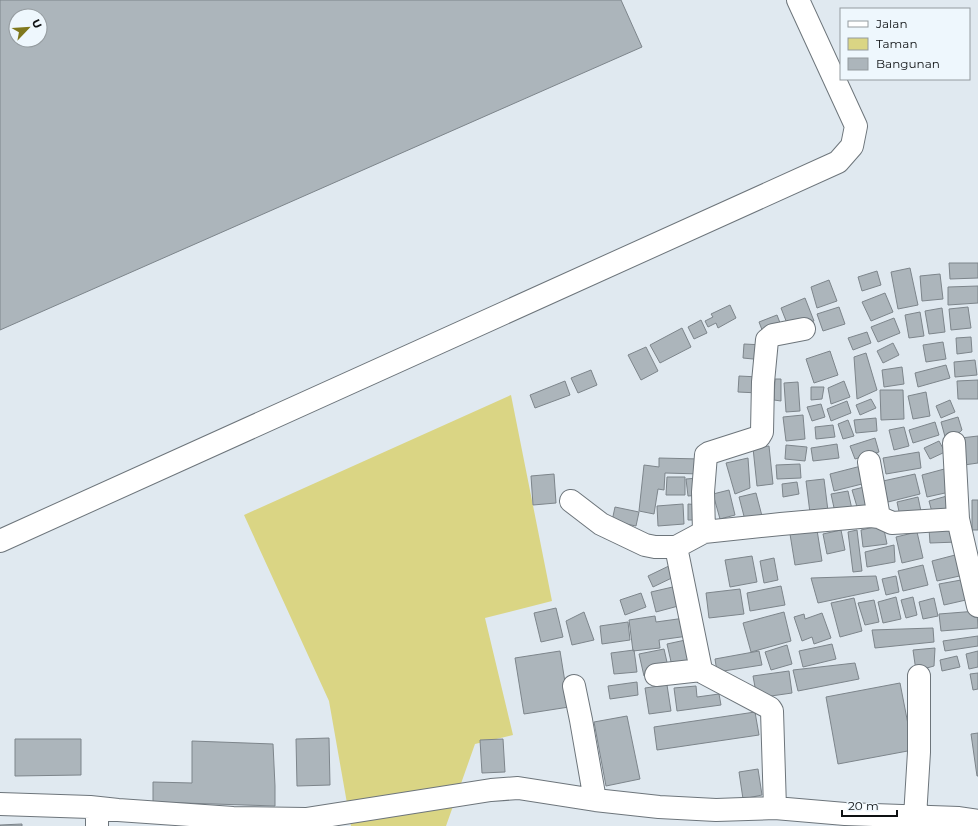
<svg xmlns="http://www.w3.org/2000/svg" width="978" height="826" font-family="Montserrat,sans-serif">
<rect width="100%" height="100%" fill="#e0e9f0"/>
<!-- green -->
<path fill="#dad584" d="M 511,395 L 552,601 L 485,618 L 513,735 L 475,744 L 446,826 L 351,826 L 329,701 L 244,515 Z"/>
<!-- building -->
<path fill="#acb5bb" stroke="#7d858b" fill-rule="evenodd" d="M 0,0 L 621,0 L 642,47 L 0,330 ZM 16,16 L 40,16 L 40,40 L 16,40 Z
M 949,263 L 978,263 L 978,278 L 950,279 Z
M 910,268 L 918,305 L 898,309 L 891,272 Z
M 877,271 L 881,285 L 862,291 L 858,277 Z
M 940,274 L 943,299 L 922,301 L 920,276 Z
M 829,280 L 837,301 L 817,308 L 811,287 Z
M 978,286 L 978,303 L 948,305 L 948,287 Z
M 885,293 L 893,312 L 871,321 L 862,302 Z
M 805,298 L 814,321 L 790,331 L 781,308 Z
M 730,305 L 736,318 L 718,328 L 716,323 L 708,327 L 705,321 L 713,317 L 711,314 Z
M 839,307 L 845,324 L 823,331 L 817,314 Z
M 968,307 L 971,328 L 951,330 L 949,309 Z
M 942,308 L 945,332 L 929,334 L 925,311 Z
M 920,312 L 924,336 L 909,338 L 905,315 Z
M 777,315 L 782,328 L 764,335 L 759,322 Z
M 894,318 L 900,333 L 878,342 L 871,327 Z
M 701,320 L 707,333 L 694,339 L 688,327 Z
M 682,328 L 691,347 L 660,363 L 650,345 Z
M 867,332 L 871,343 L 853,350 L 848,338 Z
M 971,337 L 972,352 L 957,354 L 956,338 Z
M 943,342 L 946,359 L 926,362 L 923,345 Z
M 893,343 L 899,355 L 883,363 L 877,351 Z
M 744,344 L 764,345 L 763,360 L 743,358 Z
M 646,347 L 658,371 L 641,380 L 628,355 Z
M 830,351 L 838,375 L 814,383 L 806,359 Z
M 866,353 L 877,390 L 857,399 L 854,357 Z
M 975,360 L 977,375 L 955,377 L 954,362 Z
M 946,365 L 950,378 L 918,387 L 915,373 Z
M 902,367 L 904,384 L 884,387 L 882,370 Z
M 591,370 L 597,385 L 578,393 L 571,378 Z
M 739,376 L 759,377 L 759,393 L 738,392 Z
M 775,379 L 781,379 L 781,401 L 774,400 Z
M 978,380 L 978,399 L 958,399 L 957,381 Z
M 565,381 L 570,395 L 535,408 L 530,395 Z
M 844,381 L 850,397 L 831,404 L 828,388 Z
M 798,382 L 800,411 L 786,412 L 784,383 Z
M 811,387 L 824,387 L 822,399 L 811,400 Z
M 880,390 L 903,390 L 904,419 L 881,420 Z
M 926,392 L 930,416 L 913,419 L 908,396 Z
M 871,399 L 876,408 L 860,415 L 856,405 Z
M 950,400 L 955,412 L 941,418 L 936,406 Z
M 847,401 L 851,413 L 831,421 L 827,409 Z
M 821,404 L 825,417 L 812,421 L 807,407 Z
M 803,415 L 805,439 L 786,441 L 783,417 Z
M 958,417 L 962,430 L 947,444 L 941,422 Z
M 876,418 L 877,431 L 856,433 L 854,420 Z
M 848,420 L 854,436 L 843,439 L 838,424 Z
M 935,422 L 939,435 L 913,443 L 909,430 Z
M 833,425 L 835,437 L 816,439 L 815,427 Z
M 904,427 L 909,446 L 894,450 L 889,430 Z
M 978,436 L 978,463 L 964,465 L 961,438 Z
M 875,438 L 879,452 L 855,459 L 850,446 Z
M 939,441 L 945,452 L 930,459 L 924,448 Z
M 837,444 L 839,458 L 813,461 L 811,448 Z
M 786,445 L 807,447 L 805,461 L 785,459 Z
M 769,446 L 773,484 L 757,486 L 753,448 Z
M 919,452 L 921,468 L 886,474 L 883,458 Z
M 659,458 L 700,459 L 700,474 L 665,473 L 664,490 L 658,489 L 654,514 L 639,511 L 644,465 L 659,467 Z
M 748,458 L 750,488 L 735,494 L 726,463 Z
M 800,464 L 801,478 L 777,479 L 776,465 Z
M 865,465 L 870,482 L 834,491 L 830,474 Z
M 948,468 L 954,491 L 927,497 L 922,475 Z
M 554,474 L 556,503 L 533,505 L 531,476 Z
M 915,474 L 920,494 L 888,502 L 883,481 Z
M 667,477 L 685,477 L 685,495 L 666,495 Z
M 698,478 L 700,495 L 688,496 L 686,479 Z
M 824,479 L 828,511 L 810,513 L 806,481 Z
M 797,482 L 799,494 L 783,497 L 782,484 Z
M 868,486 L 873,505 L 858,510 L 852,490 Z
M 729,490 L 735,515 L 720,519 L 713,494 Z
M 848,491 L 853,514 L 836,517 L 831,494 Z
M 756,493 L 762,516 L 745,520 L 739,497 Z
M 947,496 L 951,511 L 933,516 L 929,501 Z
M 918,497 L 922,516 L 901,521 L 897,502 Z
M 972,500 L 978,500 L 978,530 L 972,530 Z
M 683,504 L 684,524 L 658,526 L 657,506 Z
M 688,504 L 701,505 L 701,520 L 688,520 Z
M 615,507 L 639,512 L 636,526 L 612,521 Z
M 883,525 L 887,544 L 863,547 L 861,530 Z
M 957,527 L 958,542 L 930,543 L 929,529 Z
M 817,530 L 822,561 L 795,565 L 790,534 Z
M 841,530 L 845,550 L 827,554 L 823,534 Z
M 857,530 L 862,571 L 853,572 L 848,532 Z
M 917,532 L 923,558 L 902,563 L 896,537 Z
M 894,545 L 895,562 L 867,567 L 865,552 Z
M 959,554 L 964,575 L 937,581 L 932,561 Z
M 752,556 L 757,582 L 730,587 L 725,560 Z
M 774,558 L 778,580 L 764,583 L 760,561 Z
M 673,564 L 678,575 L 653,587 L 648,576 Z
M 923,565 L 928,585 L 903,591 L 898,571 Z
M 876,576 L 879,590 L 818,603 L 811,578 Z
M 896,576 L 899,592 L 886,595 L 882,579 Z
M 961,580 L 966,600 L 944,605 L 939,584 Z
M 677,586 L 682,605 L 656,612 L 651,592 Z
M 781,586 L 785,605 L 750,611 L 747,593 Z
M 740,589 L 744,614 L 709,618 L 706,593 Z
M 641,593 L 646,607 L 625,615 L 620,600 Z
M 896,597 L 901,619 L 883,623 L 878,602 Z
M 913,597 L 917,615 L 906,618 L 901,600 Z
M 854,598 L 862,631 L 840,637 L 831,603 Z
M 934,598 L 938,616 L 923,619 L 919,602 Z
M 874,600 L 879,622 L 865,625 L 858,603 Z
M 556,608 L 563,637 L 541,642 L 534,613 Z
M 977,611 L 978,628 L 941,631 L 939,614 Z
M 584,612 L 594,640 L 572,645 L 566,621 Z
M 784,612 L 791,641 L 751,652 L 743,623 Z
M 822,613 L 831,638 L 814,644 L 812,637 L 802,641 L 794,617 L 804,614 L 805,619 Z
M 655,616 L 656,622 L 685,618 L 688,636 L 659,640 L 660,648 L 633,651 L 629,620 Z
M 628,622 L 630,640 L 602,644 L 600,626 Z
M 933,628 L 934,642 L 875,648 L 872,630 Z
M 978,636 L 978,646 L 945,651 L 943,641 Z
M 690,639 L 694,661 L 672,666 L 667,644 Z
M 832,644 L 836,659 L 803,667 L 799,651 Z
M 787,645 L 792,664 L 771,670 L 765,652 Z
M 935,648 L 934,666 L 916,671 L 913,650 Z
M 664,649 L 669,671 L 644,676 L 639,654 Z
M 634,650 L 637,672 L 614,674 L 611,653 Z
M 560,651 L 569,707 L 524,714 L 515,658 Z
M 759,651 L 762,665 L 717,672 L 715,659 Z
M 978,651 L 978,667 L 969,669 L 966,654 Z
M 957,656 L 960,667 L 942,671 L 940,660 Z
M 855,663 L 859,679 L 798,691 L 793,670 Z
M 789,671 L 792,693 L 757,698 L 753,676 Z
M 978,673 L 978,689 L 973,690 L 970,674 Z
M 637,682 L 638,695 L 610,699 L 608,686 Z
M 900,683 L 913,750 L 838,764 L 826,697 Z
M 667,685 L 671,711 L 649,714 L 645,688 Z
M 696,686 L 697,697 L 719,694 L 721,705 L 677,711 L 674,688 Z
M 755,712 L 759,735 L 657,750 L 654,727 Z
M 627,716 L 640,779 L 606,786 L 594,722 Z
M 978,733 L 978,776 L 977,776 L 971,734 Z
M 329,738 L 330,785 L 297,786 L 296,739 Z
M 15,739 L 81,739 L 81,775 L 15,776 Z
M 503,739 L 505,772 L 482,773 L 480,740 Z
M 192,741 L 273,744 L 275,786 L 275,806 L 153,802 L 153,782 L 192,783 Z
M 758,769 L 762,795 L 743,799 L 739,772 Z
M 22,824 L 22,826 L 0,826 L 0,825 Z"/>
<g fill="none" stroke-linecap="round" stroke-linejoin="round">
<defs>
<path id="minor" d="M 954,443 L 958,519 L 978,606
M 869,462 L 879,517
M 571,501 L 601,524 L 645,545 L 655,547 L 676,547
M 704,532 L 703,492 L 706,455 L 709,453 L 759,437 L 762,432 L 763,382 L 767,340 L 773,335 L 804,329
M 0,541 L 838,162 L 852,146 L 856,126 L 798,0
M 656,675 L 701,670
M 574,686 L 581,720 L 595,800
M 0,804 L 90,807 L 118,810 L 233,818 L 306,819 L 491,790 L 518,788 L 595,800 L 659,807 L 716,810 L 775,808 L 845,814 L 959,818 L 978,821
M 97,808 L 97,826
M 775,808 L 772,711 L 770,708 L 704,673 L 701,670 L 676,547 L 704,532 L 781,524 L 871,516 L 879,517 L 892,523 L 958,519
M 915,817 L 919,752 L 919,676"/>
</defs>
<!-- minor casing -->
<use href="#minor" stroke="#6d757b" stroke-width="24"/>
<!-- minor -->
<use href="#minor" stroke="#fff" stroke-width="22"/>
</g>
<!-- legend -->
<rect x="840" y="8" width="130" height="72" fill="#eef7fd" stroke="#949b9f"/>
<rect x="848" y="21" width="20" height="6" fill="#ffffff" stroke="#949b9f"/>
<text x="876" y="28" font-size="12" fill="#0e1113">Jalan</text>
<rect x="848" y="38" width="20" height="12" fill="#dad584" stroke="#949b9f"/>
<text x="876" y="48" font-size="12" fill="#0e1113">Taman</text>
<rect x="848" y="58" width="20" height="12" fill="#acb5bb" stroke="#949b9f"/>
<text x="876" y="68" font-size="12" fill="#0e1113">Bangunan</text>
<!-- north arrow -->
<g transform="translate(28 28) rotate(65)"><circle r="19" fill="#eef7fd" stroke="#949b9f"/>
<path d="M0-3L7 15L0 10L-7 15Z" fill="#7f781d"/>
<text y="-6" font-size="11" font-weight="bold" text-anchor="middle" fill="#0e1113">U</text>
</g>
<!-- scale -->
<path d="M842 810v6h55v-6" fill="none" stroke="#0e1113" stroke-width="2"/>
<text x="848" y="810" font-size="12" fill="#0e1113" stroke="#eef7fd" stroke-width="3" paint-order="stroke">20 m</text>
</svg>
